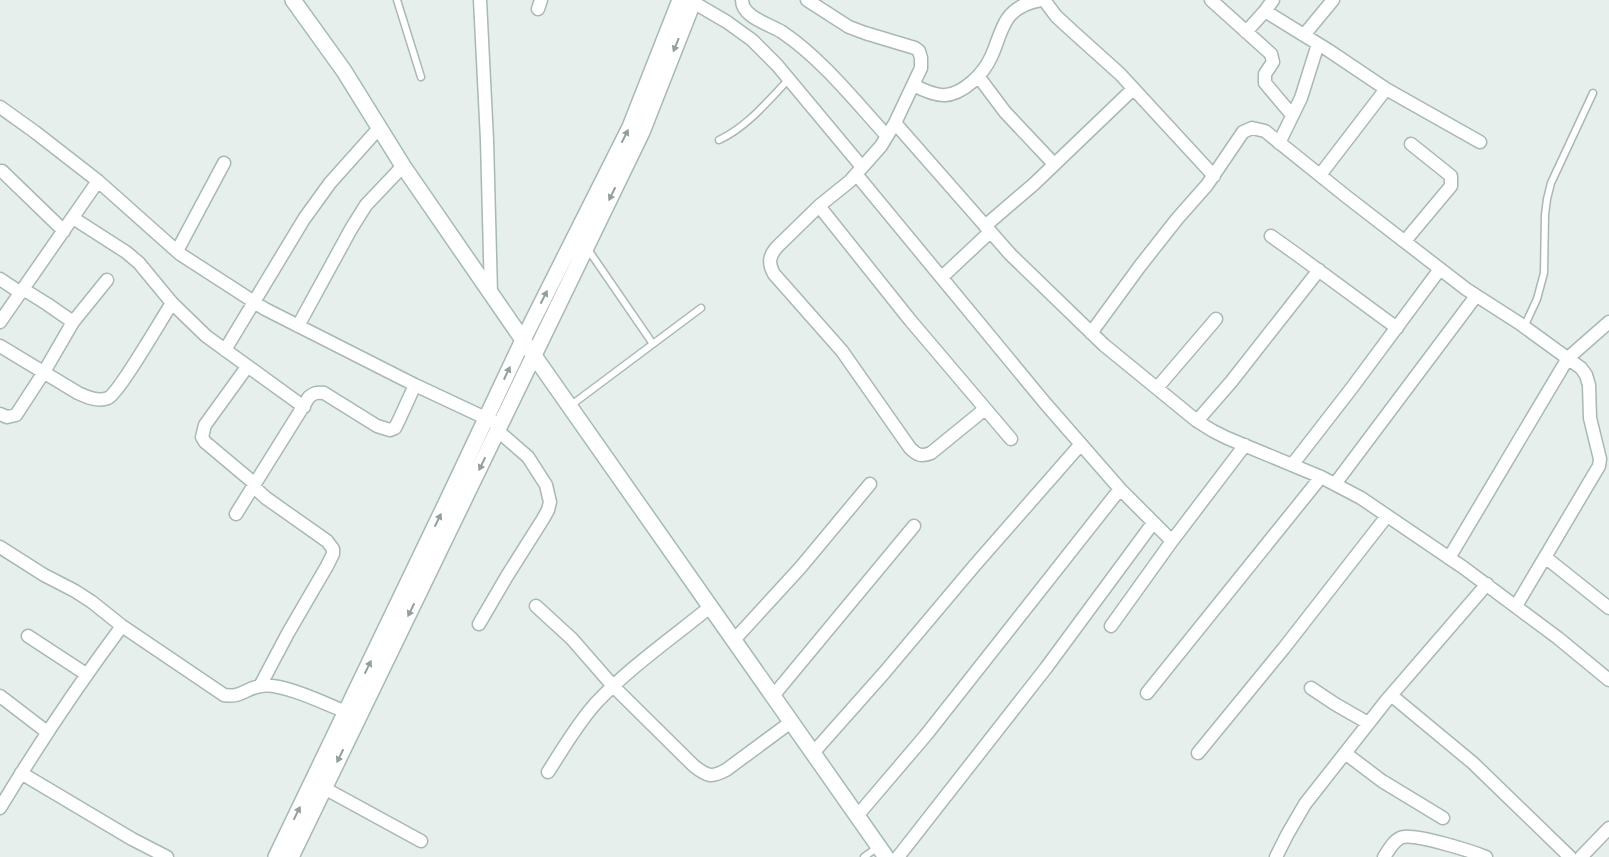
<svg xmlns="http://www.w3.org/2000/svg" width="1609" height="857" font-family="'Archivo Narrow',sans-serif">
<rect width="100%" height="100%" fill="#e6efeb"/>
<g fill="none" stroke-linecap="round" stroke-linejoin="round">
<defs>
<path id="service" d="M 397,0 L 421,77
M 719,140 C 747,127 768,101 789,79
M 587,248 L 653,344
M 1524,327 L 1537,299 L 1544,273 L 1545,215 L 1547,199 L 1551,183 L 1593,93
M 570,406 L 701,308
M 864,857 L 878,847"/>
<path id="minor" d="M 480,0 L 487,140 L 491,294
M 742,0 C 742,17 769,24 782,32 C 822,59 855,101 887,136
M 807,0 L 849,27 L 865,33 L 915,48 L 919,51 L 921,58 L 921,68 L 895,123 L 881,146 L 850,181 L 819,206 L 777,247 C 769,256 768,263 774,274 L 842,351 L 910,448 C 917,455 921,457 931,453 L 985,409
M 1044,0 L 1056,16 L 1070,29 L 1120,74 L 1214,176
M 1211,0 L 1271,54 L 1273,62 L 1265,74 L 1265,83 L 1292,115
M 693,2 L 727,22 L 752,40 L 777,65 L 862,167
M 538,9 L 541,0
M 1265,11 L 1328,50 L 1386,89 L 1480,142
M 1246,32 L 1265,11 L 1273,0
M 1304,35 L 1333,0
M 978,76 L 1005,112 L 1054,164
M 913,85 C 937,97 950,101 972,82 C 980,75 987,66 991,57 C 997,45 1000,29 1008,18 C 1016,7 1029,2 1041,0
M 0,107 L 35,132 L 98,181 L 180,254 L 265,309 L 415,385 L 494,422
M 895,123 L 1010,254 L 1104,345 L 1197,421 L 1213,431 L 1227,438 L 1321,477 L 1361,498 L 1464,568 L 1558,638 L 1609,680
M 1279,143 L 1301,98 L 1318,44
M 2,171 L 64,231
M 856,174 L 1045,403 L 1120,489 L 1172,541
M 1320,175 L 1386,89
M 819,206 L 910,320 L 1011,439
M 73,218 L 126,252 L 139,263 L 172,303 L 206,336 L 304,407
M 985,226 L 1034,184 L 1133,89
M 1271,236 L 1299,256 L 1397,328
M 1405,241 L 1451,186 L 1451,176 L 1411,144
M 177,251 L 224,163
M 942,277 L 990,232
M 0,279 L 21,293
M 23,289 L 47,304 L 73,322
M 0,322 L 98,181
M 298,326 L 351,229 L 366,205 L 403,166
M 1091,333 L 1140,266 L 1177,219 L 1207,185 L 1243,132 L 1252,128 L 1265,131 L 1347,197 L 1466,289 L 1519,323 L 1581,368 L 1586,375 L 1589,385 L 1590,418 L 1600,459 L 1599,466 L 1516,606
M 0,346 L 78,393 C 87,397 98,402 108,398 C 119,393 162,318 172,303
M 225,350 L 304,219 L 330,183 L 380,127
M 247,367 L 205,425 L 202,437 L 205,442 L 255,484
M 1157,388 L 1216,319
M 0,414 L 7,417 L 16,415 L 44,372 L 73,322 L 107,280
M 1197,421 L 1231,382 L 1319,270
M 1292,465 L 1351,389 L 1440,269
M 1335,484 L 1476,296
M 254,487 L 266,498 L 327,541 L 333,549 L 333,554 L 327,566 L 288,633 L 260,686
M 236,514 L 309,397 C 314,393 317,392 324,393 L 377,426 L 390,430 L 395,428 L 399,420 L 415,385
M 0,547 L 44,575 L 75,591 L 92,602 L 122,626 L 224,695 C 242,698 245,688 261,686 C 281,682 326,704 346,712
M 1545,557 L 1609,608
M 1449,558 L 1568,358 L 1609,322
M 536,606 L 572,639 L 613,686 L 694,766 C 707,776 711,778 726,770 L 791,722
M 479,624 L 507,576 L 543,519 L 548,510 L 550,502 L 546,485 L 528,457 L 498,431
M 1111,626 L 1172,541 L 1245,445
M 28,636 L 86,674
M 734,640 L 800,568 L 870,484
M 1311,688 L 1335,704 L 1368,723
M 1147,693 L 1321,477
M 1391,695 L 1473,763 L 1570,857
M 0,696 L 47,732
M 773,696 L 914,526
M 813,753 L 884,673 L 975,565 L 1081,444
M 1198,753 L 1284,648 L 1387,516
M 1345,753 L 1382,781 L 1443,818
M 548,772 C 563,749 577,724 596,703 C 630,667 672,638 710,607
M 21,773 L 132,839 L 167,857
M 324,788 L 421,841
M 0,808 C 38,745 78,685 122,626
M 857,816 L 926,735 L 1120,489
M 898,857 L 1046,668 L 1153,523
M 1276,857 L 1287,835 L 1305,804 L 1386,701 L 1487,584
M 1384,857 C 1389,850 1394,839 1403,837 C 1417,834 1471,851 1486,857
M 1581,857 L 1609,828"/>
<path id="tertiary" d="M 276,857 L 449,497 L 523,340 L 630,127 L 680,0
M 291,857 L 642,132 L 694,0"/>
<path id="secondary" d="M 293,0 L 344,71 L 403,166 L 523,340 L 886,857"/>
</defs>
<!-- service casing -->
<use href="#service" stroke="#a8b8b2" stroke-width="9"/>
<!-- minor casing -->
<use href="#minor" stroke="#a8b8b2" stroke-width="15"/>
<!-- tertiary casing -->
<use href="#tertiary" stroke="#a8b8b2" stroke-width="18"/>
<!-- secondary casing -->
<use href="#secondary" stroke="#a4bbb3" stroke-width="18"/>
<!-- service -->
<use href="#service" stroke="#fff" stroke-width="6"/>
<!-- minor -->
<use href="#minor" stroke="#fff" stroke-width="12"/>
<!-- tertiary -->
<use href="#tertiary" stroke="#fff" stroke-width="15"/>
<!-- secondary -->
<use href="#secondary" stroke="#fff" stroke-width="15"/>
</g>
<!-- one-way arrows -->
<defs><path id="oneway-solid" d="M-6-.8H1V-3.2L6.5 0L1 3.2V.8H-6Z" transform="scale(1.25)"/></defs>
<g fill="#92a09c">
<use href="#oneway-solid" transform="translate(676 45) rotate(112)"/>
<use href="#oneway-solid" transform="translate(625 136) rotate(-63)"/>
<use href="#oneway-solid" transform="translate(612 194) rotate(116)"/>
<use href="#oneway-solid" transform="translate(544 297) rotate(-63)"/>
<use href="#oneway-solid" transform="translate(507 373) rotate(-65)"/>
<use href="#oneway-solid" transform="translate(482 464) rotate(116)"/>
<use href="#oneway-solid" transform="translate(438 520) rotate(-64)"/>
<use href="#oneway-solid" transform="translate(411 610) rotate(116)"/>
<use href="#oneway-solid" transform="translate(368 667) rotate(-64)"/>
<use href="#oneway-solid" transform="translate(340 756) rotate(116)"/>
<use href="#oneway-solid" transform="translate(297 813) rotate(-64)"/>
</g>
</svg>
